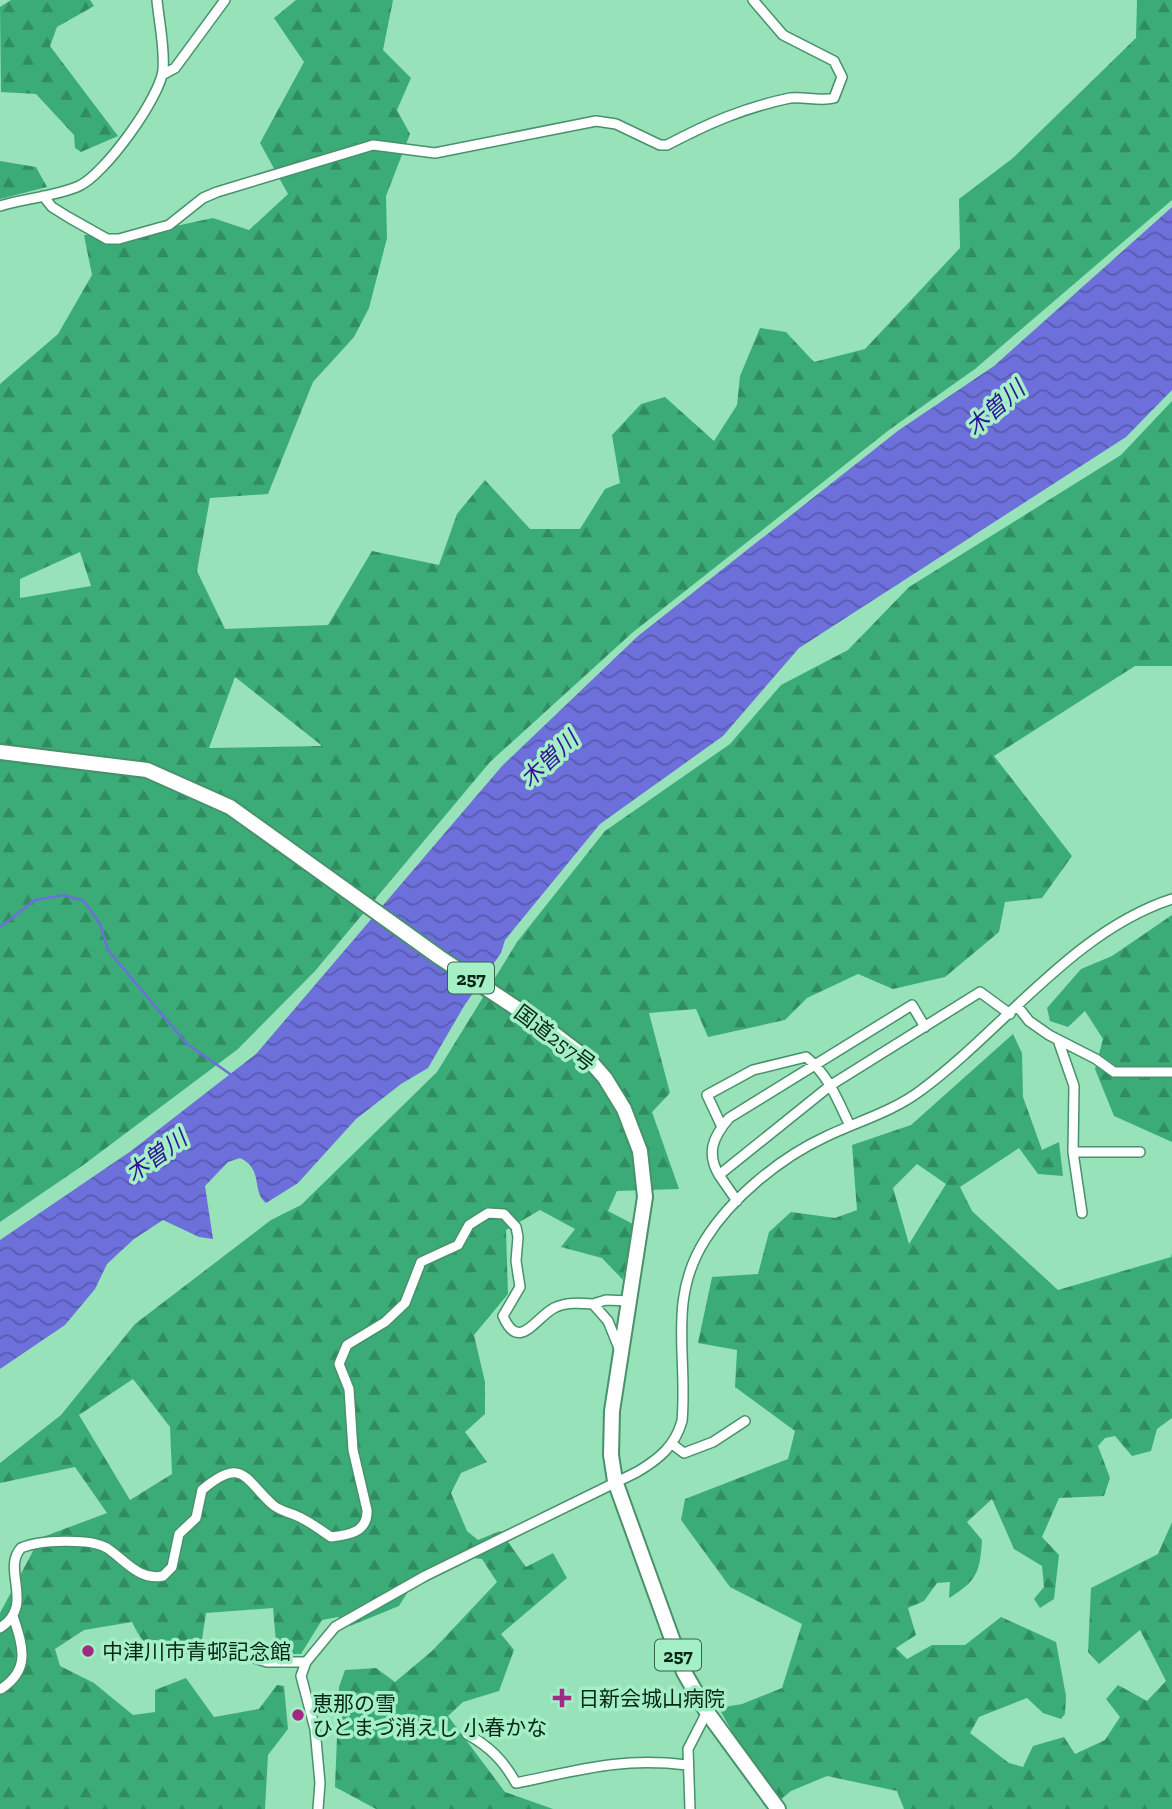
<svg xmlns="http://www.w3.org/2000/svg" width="1172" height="1809" font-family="'Zilla Slab','Noto Sans JP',serif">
<defs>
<pattern id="forest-firs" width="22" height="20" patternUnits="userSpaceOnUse" patternTransform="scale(1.75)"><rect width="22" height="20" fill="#3bac78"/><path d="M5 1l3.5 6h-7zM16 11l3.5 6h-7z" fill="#308c61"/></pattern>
<pattern id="water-waves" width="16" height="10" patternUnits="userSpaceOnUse" patternTransform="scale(1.75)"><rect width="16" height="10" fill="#6d6fdb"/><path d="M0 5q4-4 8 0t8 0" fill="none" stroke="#585bb1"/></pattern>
</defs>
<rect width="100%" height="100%" fill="#97e2b9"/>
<!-- forest -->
<path fill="url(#forest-firs)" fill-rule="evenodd" d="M 11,0 L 90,0 L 94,6 L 57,27 L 50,46 L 118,136 L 81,152 L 75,148 L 74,135 L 36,94 L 1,92 L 0,7 Z
M 296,0 L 393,0 L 383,50 L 411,78 L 397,110 L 410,134 L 386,196 L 387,238 L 369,308 L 354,337 L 313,382 L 268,494 L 210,498 L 197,571 L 225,629 L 328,625 L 372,551 L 439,565 L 457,514 L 485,480 L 530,529 L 580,529 L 605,489 L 620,483 L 612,435 L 641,404 L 665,397 L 714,441 L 737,405 L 740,376 L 760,328 L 786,332 L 814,362 L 865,349 L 960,248 L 959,199 L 1013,158 L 1136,38 L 1137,0 L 1172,0 L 1172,200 L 975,369 L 889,430 L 632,633 L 490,762 L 315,971 L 238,1049 L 82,1166 L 0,1222 L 0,384 L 58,334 L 92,275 L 84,235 L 129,236 L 213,218 L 249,230 L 288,194 L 260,143 L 304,62 L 274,18 ZM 80,552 L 91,586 L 20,598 L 20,579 ZM 235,677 L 321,745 L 321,746 L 209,748 Z
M 0,161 L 36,167 L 47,187 L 0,199 Z
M 1172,401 L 1172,666 L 1135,666 L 994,756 L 1072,856 L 1042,898 L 1005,902 L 999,932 L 945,977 L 893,989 L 858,974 L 807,998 L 785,1020 L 708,1037 L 696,1009 L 649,1013 L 670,1093 L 652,1112 L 679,1189 L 617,1191 L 608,1211 L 633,1224 L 623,1280 L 602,1258 L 561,1247 L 575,1229 L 540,1210 L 506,1230 L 508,1294 L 474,1335 L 485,1382 L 485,1414 L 465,1432 L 487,1462 L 461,1473 L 451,1493 L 467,1531 L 478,1540 L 500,1531 L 526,1567 L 553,1553 L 567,1578 L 501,1634 L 514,1650 L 499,1691 L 463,1702 L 448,1716 L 505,1792 L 553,1809 L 376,1809 L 335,1787 L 339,1687 L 345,1670 L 376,1668 L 395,1682 L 432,1651 L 497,1582 L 482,1559 L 456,1556 L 419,1574 L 399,1606 L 350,1626 L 338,1617 L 322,1620 L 301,1654 L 277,1654 L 273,1608 L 206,1613 L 201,1646 L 190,1655 C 158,1652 147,1654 132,1622 L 84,1630 L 55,1649 L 60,1666 L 94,1683 L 133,1715 L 155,1712 L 155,1690 L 186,1678 L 214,1717 L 259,1709 L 277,1685 L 284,1686 L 288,1729 L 268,1755 L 265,1809 L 0,1809 L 0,1613 L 40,1538 L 107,1513 L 75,1467 L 0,1483 L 0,1463 L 61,1415 L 135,1324 L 271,1220 L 301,1205 L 437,1072 L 517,942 L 605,831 L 730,744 L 781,685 L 848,650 L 909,587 L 1121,455 ZM 133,1379 L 170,1427 L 172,1474 L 130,1500 L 79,1415 Z
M 1172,915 L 1172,1142 L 1114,1116 L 1095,1069 L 1103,1039 L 1085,1011 L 1068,1027 L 1050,1021 L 1047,1008 L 1081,969 L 1112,956 Z
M 1013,1034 L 1022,1053 L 1023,1097 L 1042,1150 L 1059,1142 L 1063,1176 L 1038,1174 L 1019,1148 L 960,1187 L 972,1211 L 1058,1290 L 1171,1257 L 1172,1253 L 1172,1418 L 1157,1429 L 1151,1451 L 1132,1456 L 1115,1436 L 1105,1438 L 1098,1446 L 1110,1478 L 1104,1496 L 1059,1498 L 1042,1537 L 1059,1555 L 1054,1599 L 1040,1608 L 1034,1599 L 1044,1587 L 1042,1566 L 1014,1549 L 992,1499 L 967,1522 L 982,1540 C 980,1572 977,1581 949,1598 L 950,1582 L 937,1583 L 924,1601 L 908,1608 L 916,1635 L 896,1648 L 907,1659 L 932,1645 L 965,1645 L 1001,1617 L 1056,1642 L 1066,1696 L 1065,1714 L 1061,1719 L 1043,1713 L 1027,1698 L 979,1717 L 970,1733 L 1009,1763 L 1023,1767 L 1033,1746 L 1064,1737 L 1075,1754 L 1105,1740 L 1120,1717 L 1106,1699 L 1118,1685 L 1147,1701 L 1166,1681 L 1140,1630 L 1099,1664 L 1088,1652 L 1091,1588 L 1158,1554 L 1172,1522 L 1172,1809 L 904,1809 L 897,1791 L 827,1776 L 791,1791 L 779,1801 L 744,1754 L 719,1708 L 742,1704 L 782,1688 L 802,1624 L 730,1587 L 681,1520 L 685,1499 L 788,1459 L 795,1431 L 735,1387 L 737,1350 L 698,1343 L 712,1277 L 758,1274 L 769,1232 L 791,1212 L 835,1218 L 857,1210 L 852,1145 L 911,1125 ZM 917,1164 L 946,1184 L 909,1244 L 893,1188 Z"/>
<!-- water -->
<path fill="url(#water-waves)" d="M 1172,207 L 1172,390 L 1126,437 L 799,648 L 723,736 L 600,824 L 505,940 L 501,953 L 464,1006 L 428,1068 L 401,1084 L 356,1119 L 298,1183 L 266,1203 C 251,1191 264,1169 240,1158 L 228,1162 L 205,1186 L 213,1239 L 199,1237 L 163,1220 L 134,1239 L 107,1264 L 95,1289 L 65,1325 L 0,1369 L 0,1240 L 131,1151 L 256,1054 L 502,766 L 638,636 L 899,430 L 994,366 Z"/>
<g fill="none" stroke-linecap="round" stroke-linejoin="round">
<!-- stream -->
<path stroke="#6d6fdb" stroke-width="2.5" d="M 0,927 L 35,900 L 64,895 L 84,901 L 100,924 L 108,950 L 186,1043 L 230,1074"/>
<defs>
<path id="minor" d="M 162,75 L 175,68 L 225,0
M 43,196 L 52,207 L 68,217 L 107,239 L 119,239 L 169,225 L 203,198 L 217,192 L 373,145 L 435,153 L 596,121 L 616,124 L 660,145 L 667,145 C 709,123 743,108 790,98 C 805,96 819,102 834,98 L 842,77 L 834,61 L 783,35 L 753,0
M 0,206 C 25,198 54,197 79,186 C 104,175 160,98 163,70 C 165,48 159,22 157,0
M 1018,1007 L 1029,1021 L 1049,1035 L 1096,1059 L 1114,1072 L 1172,1072
M 1058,1040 L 1074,1086 L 1073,1152 L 1082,1213
M 722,1127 L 707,1095 L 753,1070 L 806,1057 C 828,1074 838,1101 850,1126
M 1073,1152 L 1140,1152
M 719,1175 C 706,1153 713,1137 729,1118 L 912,1005 L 925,1027
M 737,1201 L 719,1175 L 831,1085 L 980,992 L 1010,1014
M 593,1304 L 606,1300 L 630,1301
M 672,1444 L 684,1453 L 713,1442 L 745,1421
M 0,1628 C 36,1605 1,1570 21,1548 C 39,1540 90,1538 107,1548 C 125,1560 139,1581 163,1576 L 172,1567 L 179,1534 L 196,1518 L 202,1490 C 243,1455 245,1480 273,1505 C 281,1512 294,1513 303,1519 C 313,1524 322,1531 331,1537 C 349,1535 368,1532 367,1510 L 353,1450 L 349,1389 L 339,1364 L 347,1345 L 385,1322 L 405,1303 L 421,1262 L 458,1245 L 469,1225 L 488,1213 L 504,1214 L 516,1227 L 518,1237 L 516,1261 L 520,1287 L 503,1316 C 519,1353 535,1318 554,1308 C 565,1302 580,1303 593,1304 L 608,1321 L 621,1353
M 251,1657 L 267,1662 L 306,1662
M 1,1689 C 31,1669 23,1647 13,1616
M 467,1734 C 490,1747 503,1760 516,1783 C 580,1770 620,1757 687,1765
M 318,1809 L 320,1783 L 315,1729 L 301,1676 L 306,1662 L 335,1627 L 425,1576 L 637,1472 C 659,1459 675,1446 682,1421 C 688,1356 667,1300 705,1240 C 731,1198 780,1158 825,1137 C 856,1122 892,1112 920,1091 C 1003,1030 1073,931 1172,899
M 690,1809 L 688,1749 L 707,1712"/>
<path id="highway" d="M 0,752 L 147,770 L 230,807 L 439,957 L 545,1027 L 591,1062 L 605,1078 L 624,1109 L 640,1151 L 645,1197 L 612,1411 L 611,1455 L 615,1481 L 684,1672 L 707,1712 L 778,1809"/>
</defs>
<!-- minor casing -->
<use href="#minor" stroke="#47916b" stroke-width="12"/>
<!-- highway casing -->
<use href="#highway" stroke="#47916b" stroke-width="18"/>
<!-- minor -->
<use href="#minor" stroke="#fff" stroke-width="9"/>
<!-- highway -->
<use href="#highway" stroke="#fff" stroke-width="14"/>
</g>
<!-- markers -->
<g fill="#9f2983" stroke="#a4efc5" stroke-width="2.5">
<circle cx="88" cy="1651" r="7"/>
<path d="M558.5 1687.5h7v7h7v7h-7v7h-7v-7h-7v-7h7z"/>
<circle cx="298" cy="1715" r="7"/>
</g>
<g text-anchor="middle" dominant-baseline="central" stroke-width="7" stroke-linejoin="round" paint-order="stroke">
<!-- shield labels -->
<g fill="#a4efc5" stroke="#35624b" stroke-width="2">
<rect x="448" y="962.5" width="46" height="31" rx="5"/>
<rect x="655" y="1639.5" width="46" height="31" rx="5"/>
</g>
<g font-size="19" font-weight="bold" fill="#062617">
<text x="471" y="978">257</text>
<text x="678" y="1655">257</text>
</g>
<!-- street labels -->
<g font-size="21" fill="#062617" stroke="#a4efc5">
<text transform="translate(555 1038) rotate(37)">国道257号</text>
</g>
<!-- poi labels -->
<g font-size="21" fill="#062617" stroke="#a4efc5" text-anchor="start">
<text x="102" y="1651">中津川市青邨記念館</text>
<text x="578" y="1698">日新会城山病院</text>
<text x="312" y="1703">恵那の雪<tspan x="312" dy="24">ひとまづ消えし 小春かな</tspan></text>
</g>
<!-- water labels -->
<g font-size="23" font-style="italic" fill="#301498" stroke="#a4efc5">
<text transform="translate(995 408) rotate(-41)">木曽川</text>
<text transform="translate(549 759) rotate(-43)">木曽川</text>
<text transform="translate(156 1156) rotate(-36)">木曽川</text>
</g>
</g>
</svg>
